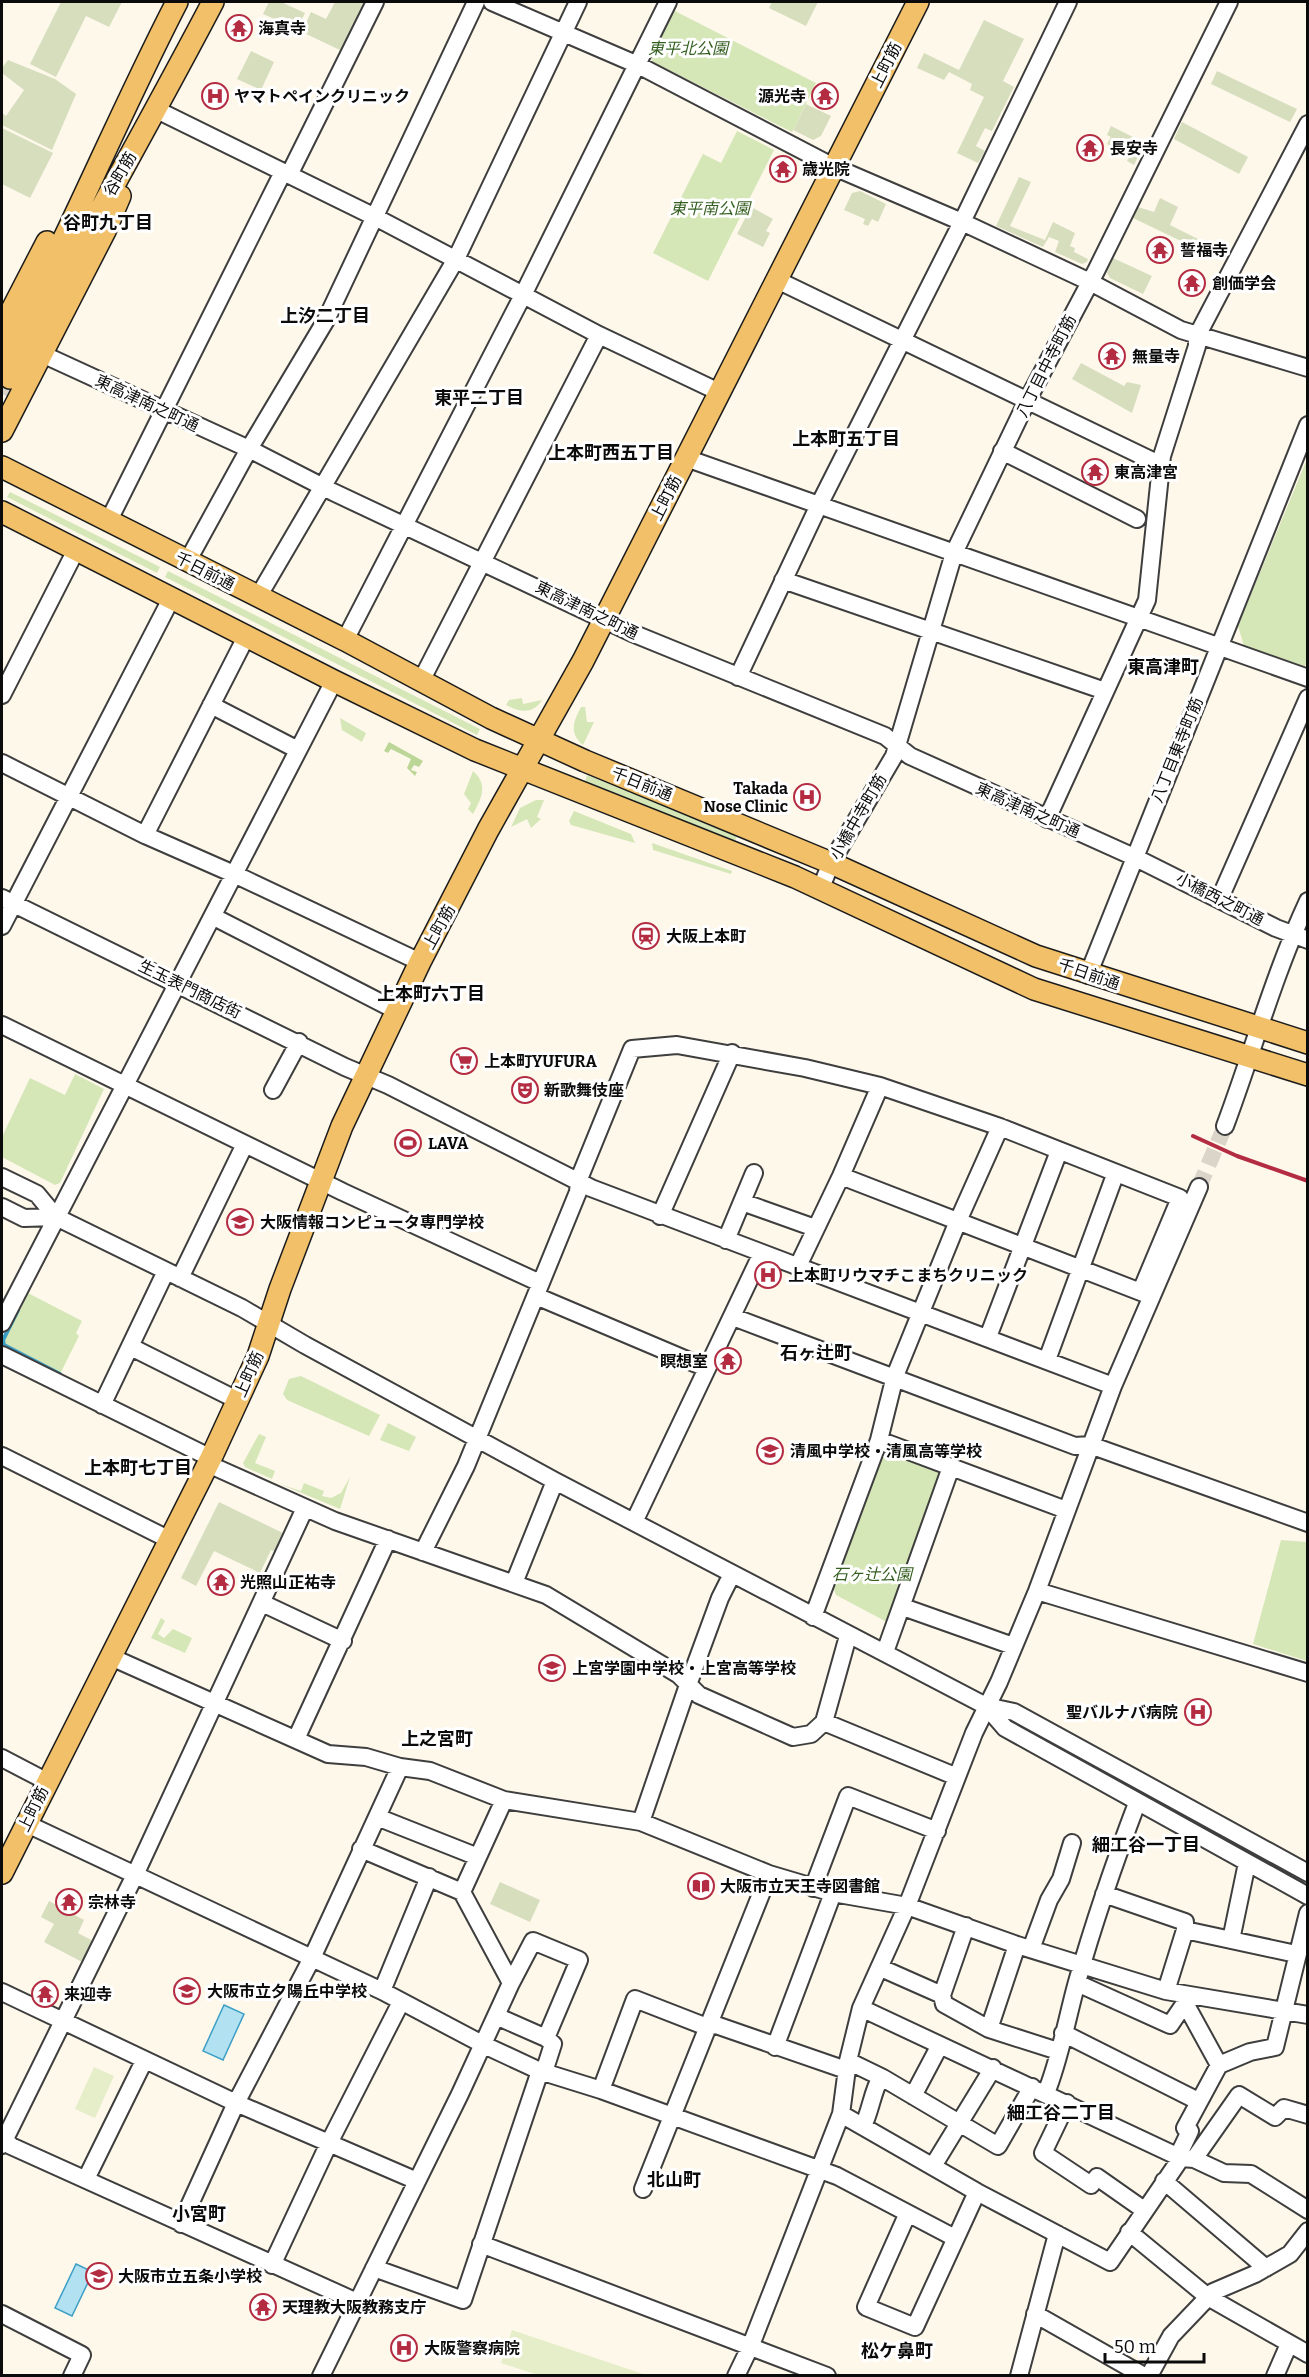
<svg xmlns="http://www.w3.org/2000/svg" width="1309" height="2377" font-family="Bitter,'Noto Sans JP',serif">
<rect width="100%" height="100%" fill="#fef8eb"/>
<!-- green -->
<path fill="#d5e6b7" d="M 673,10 L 816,83 L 792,132 L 653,62 L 651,57 Z
M 737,131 L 774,150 L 708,281 L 653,253 L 703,154 L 721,163 Z
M 1307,459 L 1308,664 L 1304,666 L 1244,646 L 1238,626 Z
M 10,492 L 160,567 L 157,573 L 7,497 Z
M 168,571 L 480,729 L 477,735 L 165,577 Z
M 522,698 L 523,704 L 542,700 C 533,715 519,712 506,705 L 509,700 Z
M 581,707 L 585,707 L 587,722 L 594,722 L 583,745 C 569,733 573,722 581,707 Z
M 340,718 L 366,733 L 362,742 L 342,730 Z
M 473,771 C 489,785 481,799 473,814 L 468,809 L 471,803 L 464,794 Z
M 587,775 L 737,836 L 735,841 L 585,782 Z
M 536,800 L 544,800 L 537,817 L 541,819 L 531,828 L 527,819 L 511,827 L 520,808 Z
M 574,811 L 631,834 L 635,843 L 571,825 L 569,821 Z
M 652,843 L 732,871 L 731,874 L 653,850 Z
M 75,1074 L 104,1089 L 60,1183 L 55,1185 L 2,1157 L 2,1137 L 30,1078 L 65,1095 Z
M 26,1292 L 82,1321 L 76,1333 L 79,1336 L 60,1374 L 3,1346 L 2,1340 Z
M 301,1376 L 380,1415 L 369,1436 L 287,1400 L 283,1394 L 289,1379 Z
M 388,1423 L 416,1437 L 409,1451 L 380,1440 Z
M 259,1434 L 266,1437 L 255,1463 L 275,1471 L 272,1479 L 245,1467 L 243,1463 Z
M 892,1452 L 939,1470 L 941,1479 L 892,1618 L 885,1621 L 836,1595 L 833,1587 L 880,1456 Z
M 350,1477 L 340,1509 L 280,1484 L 301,1491 L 304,1483 L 324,1491 L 322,1496 L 331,1498 L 341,1493 Z
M 1281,1540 L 1307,1542 L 1307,1661 L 1253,1644 Z
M 161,1618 L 165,1621 L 158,1634 L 164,1638 L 173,1629 L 192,1638 L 185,1653 L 151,1638 Z"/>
<!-- forest -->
<path fill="#bbd697" d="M 389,742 L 423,761 L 419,767 L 414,765 L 411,770 L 417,772 L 415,776 L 407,768 L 411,759 L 391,749 L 388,753 L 384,751 Z"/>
<!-- cemetery -->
<path fill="#d7debe" d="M 61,2 L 122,2 L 109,27 L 86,16 L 56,77 L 30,64 Z
M 269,2 L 281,2 L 305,13 L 297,29 L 263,14 Z
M 335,2 L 365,2 L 342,51 L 302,32 L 311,12 L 326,19 Z
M 772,2 L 818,2 L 806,26 L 769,8 Z
M 984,20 L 1024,39 L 1003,81 L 1014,87 L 992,131 L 985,128 L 976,146 L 985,151 L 978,163 L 957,153 L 984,97 L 970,90 L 972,84 L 949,72 L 944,80 L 917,68 L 924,53 L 959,70 Z
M 251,51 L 274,62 L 261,90 L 237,79 Z
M 8,60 L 55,79 L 76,94 L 52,150 L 2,125 L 2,113 L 6,116 L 24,90 L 2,73 L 2,68 Z
M 1217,71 L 1297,109 L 1290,122 L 1211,84 Z
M 806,104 L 831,116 L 821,136 L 813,140 L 793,130 Z
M 1182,122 L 1248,157 L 1239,174 L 1174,139 Z
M 1111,126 L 1145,143 L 1134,165 L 1127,161 L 1130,155 L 1107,144 L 1111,137 L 1107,135 Z
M 2,128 L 53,153 L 30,198 L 2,184 Z
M 1019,177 L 1031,182 L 1010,226 L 1045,240 L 1053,222 L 1075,233 L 1070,246 L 1075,248 L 1074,252 L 1088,259 L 1087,262 L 1082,264 L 1055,252 L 1059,241 L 1049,237 L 1043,247 L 996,226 Z
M 860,191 L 886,204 L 878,222 L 872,219 L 868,226 L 863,224 L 865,219 L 844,210 L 852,193 Z
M 1160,198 L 1178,207 L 1170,225 L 1212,246 L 1208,254 L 1133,218 L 1138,207 L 1154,212 Z
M 751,207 L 773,219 L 766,231 L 770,233 L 763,247 L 737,234 Z
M 1113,258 L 1152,276 L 1143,294 L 1110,278 L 1107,273 Z
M 1081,363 L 1124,386 L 1127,382 L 1141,385 L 1132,413 L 1072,379 Z
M 219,1502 L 285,1534 L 276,1552 L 271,1550 L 260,1573 L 214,1551 L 196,1586 L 181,1578 Z
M 500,1882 L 540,1900 L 530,1922 L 490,1904 Z
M 49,1901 L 84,1920 L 78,1933 L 95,1942 L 84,1963 L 44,1942 L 54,1924 L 41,1917 Z"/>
<!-- pitch -->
<path fill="#e5eec8" d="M 94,2067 L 114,2076 L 95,2118 L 75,2109 Z
M 512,2330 L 646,2375 L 538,2375 L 501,2363 Z"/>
<!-- water -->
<path fill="#b2e2f2" stroke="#3d9fc5" stroke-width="1.5" d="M 224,2005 L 244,2014 L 223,2060 L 203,2051 Z
M 76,2264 L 93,2272 L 72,2316 L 55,2308 Z"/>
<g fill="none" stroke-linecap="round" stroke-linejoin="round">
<!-- stream -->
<path stroke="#3d9fc5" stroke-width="4" d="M 18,1310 L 3,1340 L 4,1345 L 60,1374"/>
<!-- minor-tunnel -->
<path stroke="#dad4c9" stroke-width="16" stroke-dasharray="16 8" stroke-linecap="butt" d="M 1199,1187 L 1225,1126"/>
<!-- major-tunnel -->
<path stroke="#dad4c9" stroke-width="21" stroke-dasharray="21 10" stroke-linecap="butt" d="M 2,394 L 10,378"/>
<defs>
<path id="minor" d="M 492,2 L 638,65 L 834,167 L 962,222 L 1090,282 L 1181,330 L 1308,368
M 157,110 L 375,217 L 599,335 L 719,392
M 289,175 L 375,2
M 777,280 L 1161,465
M 42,354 L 249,449 L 333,492 L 632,633 L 885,736 L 910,756 L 1134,857 L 1276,928 L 1308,940
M 1002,451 L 1137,519
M 686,458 L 1308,678
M 108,522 L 283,172
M 187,562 L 249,449 L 326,320 L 476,2
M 783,580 L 1105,691
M 258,597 L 456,259 L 578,2
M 345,640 L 523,295 L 668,2
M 738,677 L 818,507 L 962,222 L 1068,2
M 421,681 L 599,335
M 2,695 L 76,550
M 211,705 L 298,750
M 2,763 L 145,835 L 236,875 L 420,962
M 1047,819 L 1147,600 L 1162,456 L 1197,346 L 1197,336 L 1308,124
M 145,835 L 246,637
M 820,890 L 831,863 L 894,756 L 954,553 L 1027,401 L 1096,271 L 1229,2
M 2,898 L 345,1067 L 388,1085 L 591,1188 L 1113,1386
M 1220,898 L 1308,698
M 214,917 L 397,1011
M 2,926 L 171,599
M 1088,975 L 1308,425
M 2,1025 L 343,1192 L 540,1283
M 273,1090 L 299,1042
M 1225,1126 C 1253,1051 1274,974 1308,901
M 841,1176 L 1151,1296
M 2,1177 L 37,1194 L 56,1217 L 242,1308 L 305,1345 L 555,1481 L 986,1706 L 1014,1712 L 1308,1873
M 742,1202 L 815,1228
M 2,1207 L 24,1218 L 56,1217
M 660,1216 L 732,1053
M 726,1240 L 754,1173
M 798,1266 L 841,1176 L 880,1086
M 180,1278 L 245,1144
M 536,1296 L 706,1368
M 733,1317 L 1075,1446 L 1090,1445 L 1308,1523
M 2,1323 L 334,681
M 988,1337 L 1059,1151
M 131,1347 L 237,1400
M 2,1355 L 211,1458
M 1047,1360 L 1115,1175
M 102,1405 L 166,1271
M 879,1440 L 1066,1510
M 2,1456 L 170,1540
M 208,1464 L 335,1521 L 546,1595 L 679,1675 L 699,1695 L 793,1737 L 811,1734 L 824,1722 L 848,1636
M 634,1522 L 762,1253
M 423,1552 L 466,1466 L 578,1192 L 579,1179 L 632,1049 L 677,1045 L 805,1068 L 880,1086 L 1000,1127 L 1180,1198 L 1141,1291
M 514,1583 L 555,1481
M 1037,1591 L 1308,1673
M 262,1603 L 343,1641
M 903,1607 L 1013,1646
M 813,1617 L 879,1440 L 895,1376 L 958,1221 L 1000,1127
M 885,1652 L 951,1467
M 111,1657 L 328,1754 L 366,1757 L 400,1767 L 430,1771 L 504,1800 L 641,1822 L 769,1874 L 833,1893 L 907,1906 L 1017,1945 L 1166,1991 L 1308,2015
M 986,1706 L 1005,1728 L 1308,1896
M 824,1722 L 957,1777
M 296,1739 L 388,1539
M 2,1758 L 46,1781
M 377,1817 L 478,1857
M 641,1822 L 688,1685 L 720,1598 L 732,1574
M 25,1823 L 382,1991 L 484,2045 L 540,2071 L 601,2090 L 837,2176 L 955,2238
M 361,1849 L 462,1892
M 813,1888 L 848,1796 L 937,1831
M 1104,1894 L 1185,1922 L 1185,1930 L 1166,1991
M 1185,1930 L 1296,1954
M 1231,1940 L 1247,1863
M 1031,1949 L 1049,1900 L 1061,1879 L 1072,1843
M 881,1968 L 942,1995 L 944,2004 L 989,2029 L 1058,2051
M 511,1983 L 533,1941 L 579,1960 L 546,2038
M 1077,1983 L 1170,2025 L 1185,2003
M 382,1991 L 429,1877
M 2,1992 L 236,2103 L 417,2181
M 942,1995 L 966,1926
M 1187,1995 L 1185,2003 L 1219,2065
M 861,2008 L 1181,2158 L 1194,2159 L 1224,2173 L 1251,2174 L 1308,2210
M 496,2016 L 546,2038 L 553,2044 L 544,2072
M 989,2029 L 1017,1945
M 1063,2033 L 1198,2101
M 775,2047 L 833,1893
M 848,2061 L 883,2078 L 998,2146 L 1032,2087
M 601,2090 L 635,1999 L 707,2027 L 716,2025 L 846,2070
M 1046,2093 C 1060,2059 1067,2018 1077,1982 C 1094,1922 1115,1861 1137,1803
M 913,2096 L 940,2045
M 1067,2103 L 1043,2153 L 1091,2185 L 1097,2177 L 1144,2210
M 841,2114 L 977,2192 L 1110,2262 L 1181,2158
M 863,2126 C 871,2110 872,2092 881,2077
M 2,2137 L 11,2146 L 357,2302
M 2,2145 L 135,1875 L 305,1508
M 1178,2156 L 1190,2131 L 1185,2128 L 1219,2065 L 1250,2052 L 1275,2047 L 1308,1913
M 1194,2159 L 1239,2095 L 1275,2117 L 1284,2108 L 1308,2115
M 933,2166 L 993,2068
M 86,2179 L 144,2061
M 1164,2181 L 1266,2268
M 643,2189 L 769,1874
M 907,2215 L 866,2307 L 915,2327 L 977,2192
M 181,2224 L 236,2103 L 312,1958 L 400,1767
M 1129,2232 L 1208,2297 L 1308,2354
M 481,2244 L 827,2376
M 272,2265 L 329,2143 L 401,2002
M 374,2268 L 463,2300 L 540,2071
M 2,2314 L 82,2355 L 72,2376
M 1035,2314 L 1144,2376
M 321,2376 L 460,2094 L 511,1983 L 462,1892 L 504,1800
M 736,2376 L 751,2345 L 841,2114 L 848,2061 L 861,2008 L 907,1906 L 974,1733 L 999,1682 L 1037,1591 L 1113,1386 L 1199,1187
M 1019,2376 L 1057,2234
M 1149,2376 L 1171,2336 L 1213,2292 L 1255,2274 L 1290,2254 L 1308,2231
M 1275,2376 L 1289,2344"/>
<path id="major" d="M 2,329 L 47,242
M 2,361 C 66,244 116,120 177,2
M 10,378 C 76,251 147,128 213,2
M 2,431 L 105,231 L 120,196
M 2,467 L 345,640 L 491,718 L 585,761 L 831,863 L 1036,956 L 1308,1043
M 2,512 L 334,681 L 475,750 L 795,877 L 1034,989 L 1308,1075
M 2,1873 L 211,1458 L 258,1356 L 280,1289 L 342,1126 L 420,962 L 488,830 L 583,661 L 918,2"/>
</defs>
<!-- minor casing -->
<use href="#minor" stroke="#3e3e3e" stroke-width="20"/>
<!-- major casing -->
<use href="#major" stroke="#1c1c1c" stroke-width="24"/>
<!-- minor -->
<use href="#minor" stroke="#fff" stroke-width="16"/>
<!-- major -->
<use href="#major" stroke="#f1c068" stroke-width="21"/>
<!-- rail -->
<path stroke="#b32c42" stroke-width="4" d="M 1193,1136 L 1237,1156 L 1308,1181"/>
</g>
<!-- icons -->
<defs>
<symbol id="temple-ring" viewBox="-11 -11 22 22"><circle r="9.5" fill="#fff" stroke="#b32c42" stroke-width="1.5"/><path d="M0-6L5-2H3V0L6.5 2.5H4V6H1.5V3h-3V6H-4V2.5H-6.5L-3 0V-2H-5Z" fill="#b32c42"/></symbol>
<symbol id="hospital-ring" viewBox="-11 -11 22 22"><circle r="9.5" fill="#fff" stroke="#b32c42" stroke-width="1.5"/><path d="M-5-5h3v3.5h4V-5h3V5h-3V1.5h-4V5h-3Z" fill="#b32c42"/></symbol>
<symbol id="station-ring" viewBox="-11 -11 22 22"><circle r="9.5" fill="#fff" stroke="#b32c42" stroke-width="1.5"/><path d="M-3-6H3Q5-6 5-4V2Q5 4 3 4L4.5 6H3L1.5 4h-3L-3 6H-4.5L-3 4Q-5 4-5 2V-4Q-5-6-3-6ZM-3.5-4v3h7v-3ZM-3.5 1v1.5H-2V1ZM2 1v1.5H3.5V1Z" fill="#b32c42"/></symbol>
<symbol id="supermarket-ring" viewBox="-11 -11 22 22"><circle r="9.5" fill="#fff" stroke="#b32c42" stroke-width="1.5"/><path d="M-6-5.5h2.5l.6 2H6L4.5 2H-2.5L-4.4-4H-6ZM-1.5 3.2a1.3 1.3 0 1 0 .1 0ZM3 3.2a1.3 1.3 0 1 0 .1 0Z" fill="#b32c42"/></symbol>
<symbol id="theatre-ring" viewBox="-11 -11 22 22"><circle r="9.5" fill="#fff" stroke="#b32c42" stroke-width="1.5"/><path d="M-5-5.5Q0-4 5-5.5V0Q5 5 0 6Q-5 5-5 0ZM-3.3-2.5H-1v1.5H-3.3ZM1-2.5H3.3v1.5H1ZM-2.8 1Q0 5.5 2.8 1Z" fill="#b32c42"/></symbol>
<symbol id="stadium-ring" viewBox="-11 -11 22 22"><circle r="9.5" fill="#fff" stroke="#b32c42" stroke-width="1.5"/><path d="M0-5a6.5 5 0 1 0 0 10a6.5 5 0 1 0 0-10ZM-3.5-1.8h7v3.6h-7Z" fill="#b32c42"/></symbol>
<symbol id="university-ring" viewBox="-11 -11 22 22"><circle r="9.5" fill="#fff" stroke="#b32c42" stroke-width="1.5"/><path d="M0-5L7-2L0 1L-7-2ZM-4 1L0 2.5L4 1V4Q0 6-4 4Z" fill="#b32c42"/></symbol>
<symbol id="school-ring" viewBox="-11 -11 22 22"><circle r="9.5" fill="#fff" stroke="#b32c42" stroke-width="1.5"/><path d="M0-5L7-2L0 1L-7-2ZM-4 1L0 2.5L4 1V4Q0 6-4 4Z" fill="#b32c42"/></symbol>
<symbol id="library-ring" viewBox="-11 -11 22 22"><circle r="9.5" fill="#fff" stroke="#b32c42" stroke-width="1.5"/><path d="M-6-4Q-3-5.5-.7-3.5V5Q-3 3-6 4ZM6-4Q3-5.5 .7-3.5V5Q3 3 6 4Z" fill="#b32c42"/></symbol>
</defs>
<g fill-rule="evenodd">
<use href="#temple-ring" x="224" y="13" width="30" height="30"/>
<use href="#hospital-ring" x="200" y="81" width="30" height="30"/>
<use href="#temple-ring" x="810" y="81" width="30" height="30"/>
<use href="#temple-ring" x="1075" y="133" width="30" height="30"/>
<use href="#temple-ring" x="768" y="154" width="30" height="30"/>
<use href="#temple-ring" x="1145" y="235" width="30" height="30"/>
<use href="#temple-ring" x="1177" y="268" width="30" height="30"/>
<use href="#temple-ring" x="1097" y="341" width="30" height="30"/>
<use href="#temple-ring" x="1080" y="457" width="30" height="30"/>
<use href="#hospital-ring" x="792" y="782" width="30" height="30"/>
<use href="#station-ring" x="631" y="921" width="30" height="30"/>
<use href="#supermarket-ring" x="449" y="1046" width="30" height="30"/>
<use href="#theatre-ring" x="510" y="1075" width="30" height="30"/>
<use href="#stadium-ring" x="393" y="1128" width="30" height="30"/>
<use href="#university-ring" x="225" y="1207" width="30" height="30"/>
<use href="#hospital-ring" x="753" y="1260" width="30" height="30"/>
<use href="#temple-ring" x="713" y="1346" width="30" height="30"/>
<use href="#school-ring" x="755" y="1436" width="30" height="30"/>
<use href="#temple-ring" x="206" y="1567" width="30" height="30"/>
<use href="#school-ring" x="537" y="1653" width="30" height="30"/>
<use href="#hospital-ring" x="1183" y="1697" width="30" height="30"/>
<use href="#library-ring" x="686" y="1871" width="30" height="30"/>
<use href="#temple-ring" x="54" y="1887" width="30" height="30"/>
<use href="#school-ring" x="172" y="1976" width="30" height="30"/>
<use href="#temple-ring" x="30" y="1979" width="30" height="30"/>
<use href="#school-ring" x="84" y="2261" width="30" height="30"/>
<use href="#temple-ring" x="248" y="2292" width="30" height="30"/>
<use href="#hospital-ring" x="389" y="2333" width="30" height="30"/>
</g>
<g text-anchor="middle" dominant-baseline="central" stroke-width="6" stroke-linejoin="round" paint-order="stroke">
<!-- poi labels -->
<g font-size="16" font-weight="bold" fill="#0b0b0b" stroke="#fff" text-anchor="start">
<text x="258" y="28">海真寺</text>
<text x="234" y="96">ヤマトペインクリニック</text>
<text x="806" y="96" text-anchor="end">源光寺</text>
<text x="1110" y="148">長安寺</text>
<text x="802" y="169">歳光院</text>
<text x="1180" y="250">誓福寺</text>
<text x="1212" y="283">創価学会</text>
<text x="1132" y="356">無量寺</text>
<text x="1114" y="472">東高津宮</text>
<text x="788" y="788" text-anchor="end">Takada<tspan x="788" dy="18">Nose Clinic</tspan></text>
<text x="666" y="936">大阪上本町</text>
<text x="484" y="1061">上本町YUFURA</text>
<text x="544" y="1090">新歌舞伎座</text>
<text x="428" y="1143">LAVA</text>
<text x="260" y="1222">大阪情報コンピュータ専門学校</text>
<text x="788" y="1275">上本町リウマチこまちクリニック</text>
<text x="708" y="1361" text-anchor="end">瞑想室</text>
<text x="790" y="1451">清風中学校・清風高等学校</text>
<text x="240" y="1582">光照山正祐寺</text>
<text x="572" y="1668">上宮学園中学校・上宮高等学校</text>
<text x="1178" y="1712" text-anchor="end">聖バルナバ病院</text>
<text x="720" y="1886">大阪市立天王寺図書館</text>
<text x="88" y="1902">宗林寺</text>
<text x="207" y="1991">大阪市立夕陽丘中学校</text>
<text x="64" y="1994">来迎寺</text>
<text x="118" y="2276">大阪市立五条小学校</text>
<text x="282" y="2307">天理教大阪教務支庁</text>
<text x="424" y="2348">大阪警察病院</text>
</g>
<!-- park labels -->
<g font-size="16" font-style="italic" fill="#345f20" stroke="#fff">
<text x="688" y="48">東平北公園</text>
<text x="710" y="208">東平南公園</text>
<text x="872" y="1574">石ヶ辻公園</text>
</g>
<!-- street labels -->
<g font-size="16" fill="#0b0b0b" stroke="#fff">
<text transform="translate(886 65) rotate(-63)">上町筋</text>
<text transform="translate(120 174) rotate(-60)">谷町筋</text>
<text transform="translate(1046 366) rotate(-63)">八丁目中寺町筋</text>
<text transform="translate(147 403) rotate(25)">東高津南之町通</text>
<text transform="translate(666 498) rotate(-63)">上町筋</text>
<text transform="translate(205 571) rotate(27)">千日前通</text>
<text transform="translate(587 610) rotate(26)">東高津南之町通</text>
<text transform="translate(1177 750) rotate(-68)">八丁目東寺町筋</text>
<text transform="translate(642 784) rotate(22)">千日前通</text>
<text transform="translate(1028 810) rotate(24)">東高津南之町通</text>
<text transform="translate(858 817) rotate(-60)">小橋中寺町筋</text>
<text transform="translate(1220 899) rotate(27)">小橋西之町通</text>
<text transform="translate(439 927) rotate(-61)">上町筋</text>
<text transform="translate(1089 974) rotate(19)">千日前通</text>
<text transform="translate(190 989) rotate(26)">生玉表門商店街</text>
<text transform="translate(249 1374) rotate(-66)">上町筋</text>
<text transform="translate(33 1809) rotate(-64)">上町筋</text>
</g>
<!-- neighbourhood labels -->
<g font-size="18" font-weight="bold" fill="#0b0b0b" stroke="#fff">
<text x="108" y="223">谷町九丁目</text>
<text x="325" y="316">上汐二丁目</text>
<text x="479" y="398">東平二丁目</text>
<text x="846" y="439">上本町五丁目</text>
<text x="611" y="453">上本町西五丁目</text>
<text x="1163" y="667">東高津町</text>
<text x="431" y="994">上本町六丁目</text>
<text x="816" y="1353">石ヶ辻町</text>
<text x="138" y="1468">上本町七丁目</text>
<text x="437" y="1739">上之宮町</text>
<text x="1146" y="1845">細工谷一丁目</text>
<text x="1061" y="2113">細工谷二丁目</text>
<text x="674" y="2180">北山町</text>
<text x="199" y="2214">小宮町</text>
<text x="897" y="2351">松ケ鼻町</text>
</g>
</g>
<!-- border -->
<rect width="1309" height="2377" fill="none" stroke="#0b0b0b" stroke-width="6"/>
<!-- scale -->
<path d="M1105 2353v9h99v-9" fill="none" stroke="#0b0b0b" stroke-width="3"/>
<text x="1114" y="2353" font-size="18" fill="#0b0b0b" stroke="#ffffff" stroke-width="4.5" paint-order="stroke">50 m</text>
</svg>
